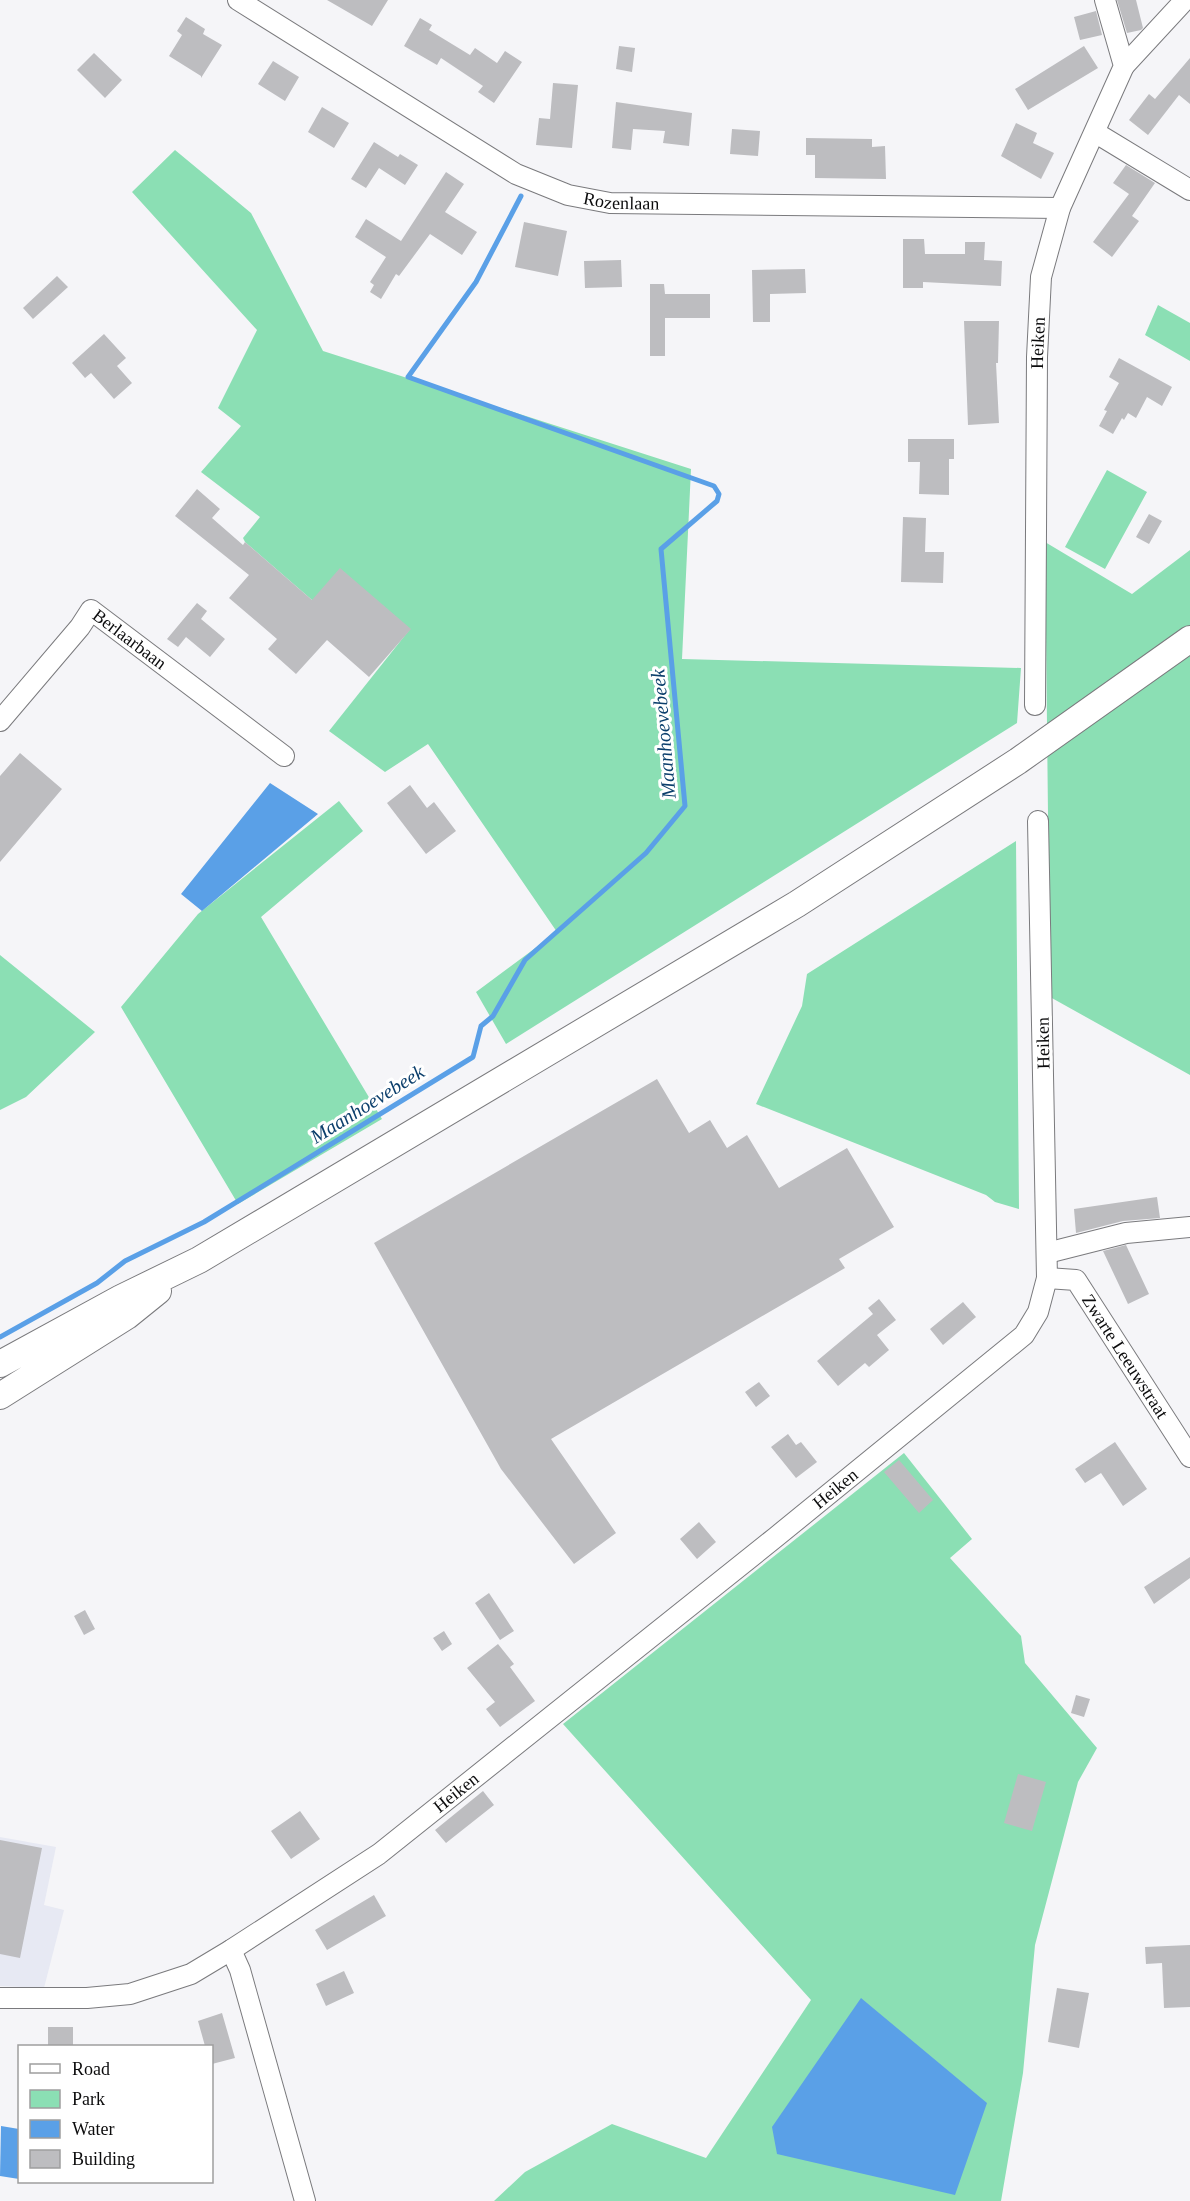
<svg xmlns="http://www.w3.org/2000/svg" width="1190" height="2201" font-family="'Times New Roman',serif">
<rect width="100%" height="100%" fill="#f5f5f8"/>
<!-- built -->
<path fill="#e7e9f3" d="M 0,1837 L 56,1847 L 44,1905 L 64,1910 L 44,1988 L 0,1986 Z"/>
<!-- green -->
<path fill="#8bdfb4" d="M 175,150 L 251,213 L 323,351 L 691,469 L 682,659 L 1021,668 L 1017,723 L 506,1044 L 476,992 L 557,932 L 428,744 L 385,772 L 329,731 L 410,629 L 312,600 L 245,542 L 243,538 L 260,517 L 201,472 L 241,426 L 218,408 L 257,330 L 132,192 Z
M 1158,305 L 1190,323 L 1190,361 L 1145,335 Z
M 1107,470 L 1147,492 L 1105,569 L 1065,547 Z
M 1045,542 L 1132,594 L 1190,550 L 1190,1075 L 1050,997 Z
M 339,801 L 363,831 L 261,917 L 382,1119 L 238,1204 L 121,1007 L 198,914 Z
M 1016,841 L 1019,1209 L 995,1202 L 986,1195 L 756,1104 L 802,1006 L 807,974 Z
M 0,955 L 95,1032 L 26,1097 L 0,1110 Z
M 904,1453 L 972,1539 L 950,1558 L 1021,1636 L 1025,1663 L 1097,1748 L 1078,1782 L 1035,1945 L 1023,2073 L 1001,2201 L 494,2201 L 525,2172 L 612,2124 L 706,2158 L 811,2000 L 563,1724 Z"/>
<!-- water -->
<path fill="#5aa0e7" d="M 270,783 L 318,814 L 202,911 L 181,894 Z
M 861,1998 L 987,2103 L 955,2195 L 777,2154 L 772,2127 Z
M 1,2126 L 19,2129 L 19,2179 L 0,2176 Z"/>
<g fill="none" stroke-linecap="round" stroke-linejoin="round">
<!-- stream -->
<path stroke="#5aa0e7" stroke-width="5" d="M 0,1337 L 97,1283 L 125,1261 L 204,1222 L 473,1057 L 481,1026 L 493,1016 L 525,960 L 646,853 L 685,806 L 661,549 L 717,501 L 719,494 L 714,486 L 408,377 L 476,282 L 521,196"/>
</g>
<!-- building -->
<path fill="#bdbdc0" d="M 327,0 L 388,0 L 372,26 Z
M 1117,0 L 1136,0 L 1143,28 L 1141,30 L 1127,33 Z
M 1096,11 L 1102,35 L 1080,40 L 1074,17 Z
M 186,17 L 205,29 L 203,34 L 222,45 L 201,78 L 201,76 L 169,56 L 182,35 L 177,31 Z
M 420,18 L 432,25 L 429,30 L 470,55 L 475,48 L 497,63 L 505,51 L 522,62 L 494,103 L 478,92 L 483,86 L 441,58 L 437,65 L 404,46 Z
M 619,46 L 635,48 L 632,72 L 616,69 Z
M 1084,46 L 1098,68 L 1028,110 L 1015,89 Z
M 94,53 L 122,80 L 105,98 L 77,70 Z
M 1190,58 L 1190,104 L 1179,95 L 1148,135 L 1129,120 L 1149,94 L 1155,99 Z
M 273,61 L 299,77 L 285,101 L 258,84 Z
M 553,83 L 578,85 L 572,148 L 536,145 L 539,118 L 550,119 Z
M 616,102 L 692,113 L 689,146 L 663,143 L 665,131 L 633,129 L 631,150 L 612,148 Z
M 322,107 L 349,123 L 334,148 L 308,132 Z
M 1016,123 L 1037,133 L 1033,143 L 1054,153 L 1041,179 L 1001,156 Z
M 732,129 L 760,131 L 758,156 L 730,154 Z
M 806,138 L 872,139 L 872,147 L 885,146 L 886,179 L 815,178 L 815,155 L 806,155 Z
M 374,142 L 398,157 L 400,154 L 418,165 L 405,185 L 379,168 L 366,188 L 351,179 Z
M 1126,165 L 1155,183 L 1132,216 L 1139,221 L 1112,257 L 1093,242 L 1129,194 L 1113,183 Z
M 446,172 L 464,184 L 445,212 L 477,232 L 462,255 L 430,234 L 399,276 L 396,274 L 381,299 L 370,292 L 374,285 L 370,282 L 386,257 L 355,237 L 366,219 L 401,241 Z
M 524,222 L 567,231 L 558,276 L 515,267 Z
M 903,239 L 924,239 L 925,254 L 965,254 L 965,242 L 985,242 L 984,260 L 1002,261 L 1001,286 L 923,282 L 923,288 L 903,288 Z
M 621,260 L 622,287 L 585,288 L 584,261 Z
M 805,269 L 806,293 L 770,294 L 770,322 L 753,322 L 752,270 Z
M 57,276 L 68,287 L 33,319 L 23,308 Z
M 650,284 L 664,284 L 665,294 L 710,294 L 710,318 L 665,318 L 665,356 L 650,356 Z
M 964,321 L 999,321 L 998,363 L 996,363 L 999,423 L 968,425 Z
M 104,334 L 126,358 L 117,366 L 132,383 L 114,399 L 91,373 L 85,378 L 72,363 Z
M 1119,358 L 1172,387 L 1162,406 L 1147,397 L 1136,418 L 1128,413 L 1124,420 L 1122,418 L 1113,434 L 1099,426 L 1107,411 L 1104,410 L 1119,383 L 1109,377 Z
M 908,439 L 954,439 L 954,459 L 949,459 L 949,495 L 919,494 L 920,462 L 908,462 Z
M 197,489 L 220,509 L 212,518 L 243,545 L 245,542 L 312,600 L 340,568 L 411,629 L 369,677 L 327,640 L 296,674 L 268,649 L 277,639 L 229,598 L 249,575 L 175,516 Z
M 1149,514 L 1162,521 L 1149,544 L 1136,537 Z
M 903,517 L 926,518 L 925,552 L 944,552 L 943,583 L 901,582 Z
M 197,603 L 207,611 L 201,619 L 225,639 L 210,657 L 186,637 L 178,647 L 167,639 Z
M 20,753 L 62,789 L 0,862 L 0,776 Z
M 410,785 L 427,808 L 434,802 L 456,831 L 426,854 L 387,803 Z
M 657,1079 L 689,1133 L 710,1120 L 727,1148 L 747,1135 L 779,1188 L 847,1148 L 894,1227 L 839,1259 L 845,1268 L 551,1439 L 616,1533 L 574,1564 L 501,1469 L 374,1243 Z
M 1157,1197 L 1160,1218 L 1123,1221 L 1076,1233 L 1074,1209 Z
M 1126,1245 L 1149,1294 L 1128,1304 L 1103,1251 Z
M 879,1299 L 896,1320 L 877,1335 L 889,1350 L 869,1367 L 865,1363 L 838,1386 L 817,1361 L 873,1314 L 868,1308 Z
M 963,1302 L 976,1317 L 943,1345 L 930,1329 Z
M 759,1382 L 770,1396 L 756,1407 L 745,1392 Z
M 788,1434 L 796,1445 L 801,1442 L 817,1462 L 796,1478 L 771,1447 Z
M 1115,1442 L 1147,1489 L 1123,1506 L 1101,1473 L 1085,1483 L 1075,1469 Z
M 899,1460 L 933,1500 L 919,1513 L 884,1472 Z
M 699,1522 L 716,1542 L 697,1559 L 680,1539 Z
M 1190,1557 L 1190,1578 L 1154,1604 L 1144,1587 Z
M 489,1593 L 514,1631 L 500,1640 L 475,1603 Z
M 85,1610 L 95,1629 L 84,1635 L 74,1616 Z
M 444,1631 L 452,1644 L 442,1651 L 433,1638 Z
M 498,1644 L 514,1664 L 510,1667 L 535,1701 L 500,1727 L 486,1709 L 495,1702 L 467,1668 Z
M 1076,1695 L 1090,1699 L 1084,1717 L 1071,1713 Z
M 1018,1774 L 1046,1782 L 1032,1831 L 1004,1823 Z
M 483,1791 L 494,1805 L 446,1843 L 435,1830 Z
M 300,1811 L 320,1839 L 291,1859 L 271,1831 Z
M 0,1840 L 42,1848 L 20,1958 L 0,1954 Z
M 374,1895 L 386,1916 L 327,1950 L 315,1930 Z
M 1190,1945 L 1190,2007 L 1164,2008 L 1162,1963 L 1146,1964 L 1145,1947 Z
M 344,1971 L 354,1993 L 326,2006 L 316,1984 Z
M 1057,1988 L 1089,1993 L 1079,2048 L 1048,2042 Z
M 222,2013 L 235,2058 L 212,2064 L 212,2046 L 205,2046 L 198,2021 Z
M 48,2027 L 73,2027 L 73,2046 L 48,2046 Z"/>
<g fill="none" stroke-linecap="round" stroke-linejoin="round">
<defs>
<g id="minor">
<path id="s1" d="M 238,0 L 516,174 L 568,195 L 610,203 L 1060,208"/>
<path d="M 1124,66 L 1185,0"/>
<path d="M 1096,133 L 1190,190"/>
<path id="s2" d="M 1035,705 L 1037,357 L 1041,277 L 1060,208 L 1124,66 L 1105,0"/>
<path id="s3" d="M 0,721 L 80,627 L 91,610 L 284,756"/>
<path d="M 1047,1253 L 1126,1233 L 1190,1227"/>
<path id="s4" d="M 1047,1278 L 1076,1280 L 1190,1457"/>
<path d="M 231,1950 L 240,1970 L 305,2201"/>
<path id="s5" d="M 0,1998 L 87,1998 L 130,1994 L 191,1974 L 231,1950 L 379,1854 L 776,1537 L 1024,1335 L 1038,1312 L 1047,1278 L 1038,821"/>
</g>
<path id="major" d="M 0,1364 L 121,1298 L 199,1260 L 797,904 L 1018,761 L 1190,639
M 0,1396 L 127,1316 L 158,1291"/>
</defs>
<!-- minor casing -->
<use href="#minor" stroke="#7a7a7d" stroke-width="22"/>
<!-- major casing -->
<use href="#major" stroke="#7a7a7d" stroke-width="28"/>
<!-- minor -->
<use href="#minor" stroke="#fff" stroke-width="20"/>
<!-- major -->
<use href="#major" stroke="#fff" stroke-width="26"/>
</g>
<g text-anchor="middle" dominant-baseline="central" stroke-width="6" stroke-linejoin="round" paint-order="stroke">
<!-- street labels -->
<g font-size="18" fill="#0c0c0d" stroke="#fff">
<text stroke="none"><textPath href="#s1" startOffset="438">Rozenlaan</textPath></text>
<text stroke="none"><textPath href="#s2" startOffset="362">Heiken</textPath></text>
<text stroke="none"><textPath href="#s3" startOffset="192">Berlaarbaan</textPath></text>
<text transform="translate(1043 1043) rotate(-91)">Heiken</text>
<text stroke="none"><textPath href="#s4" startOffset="120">Zwarte Leeuwstraat</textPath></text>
<text stroke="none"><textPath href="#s5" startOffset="1002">Heiken</textPath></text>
<text stroke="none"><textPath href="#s5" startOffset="516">Heiken</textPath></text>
</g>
<!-- water labels -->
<g font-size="20" font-style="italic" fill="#0c3f6c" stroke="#fff">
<text transform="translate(663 734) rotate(-95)">Maanhoevebeek</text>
<text transform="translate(367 1104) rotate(-32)">Maanhoevebeek</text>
</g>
</g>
<!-- legend -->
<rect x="18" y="2045" width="195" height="138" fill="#ffffff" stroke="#9e9e9e" stroke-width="1.5"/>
<rect x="30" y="2064" width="30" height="9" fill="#ffffff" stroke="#9e9e9e" stroke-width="1.5"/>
<text x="72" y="2075" font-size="18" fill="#0c0c0d">Road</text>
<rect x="30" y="2090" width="30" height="18" fill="#8bdfb4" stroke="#9e9e9e" stroke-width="1.5"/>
<text x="72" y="2105" font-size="18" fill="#0c0c0d">Park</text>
<rect x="30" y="2120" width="30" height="18" fill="#5aa0e7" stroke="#9e9e9e" stroke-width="1.5"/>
<text x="72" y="2135" font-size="18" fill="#0c0c0d">Water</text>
<rect x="30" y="2150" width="30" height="18" fill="#bdbdc0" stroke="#9e9e9e" stroke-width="1.5"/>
<text x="72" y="2165" font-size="18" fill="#0c0c0d">Building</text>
</svg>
